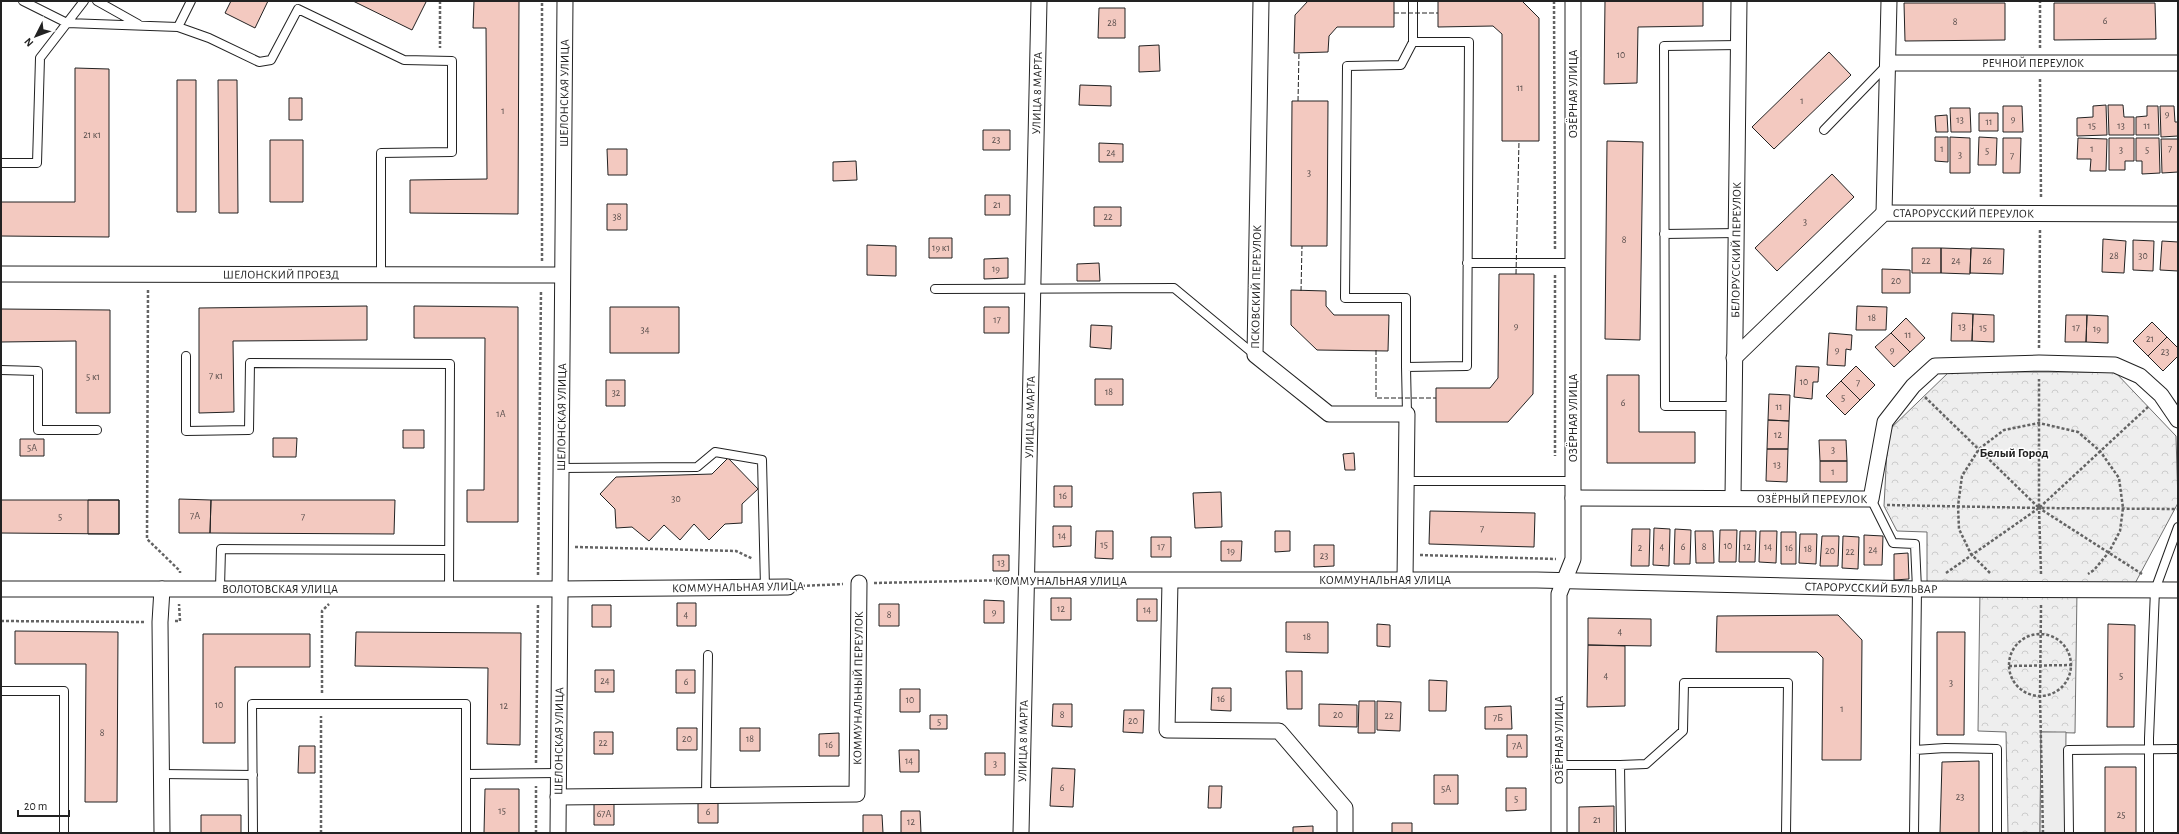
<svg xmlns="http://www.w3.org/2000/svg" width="2179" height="834" font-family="'Alegreya Sans',sans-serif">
<defs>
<pattern id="park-crowns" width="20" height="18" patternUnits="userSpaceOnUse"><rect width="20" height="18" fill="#eee"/><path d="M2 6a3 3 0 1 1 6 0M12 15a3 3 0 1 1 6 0" fill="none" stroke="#ccc"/></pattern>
</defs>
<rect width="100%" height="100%" fill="#fff"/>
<!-- park -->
<path fill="url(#park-crowns)" stroke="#6f6f6f" d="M 1949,372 L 2115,372 L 2176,436 L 2178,503 L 2132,589 L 2077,590 L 2075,733 L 2041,732 L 2040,833 L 2008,833 L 2006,732 L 1978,731 L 1980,589 L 1927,589 L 1927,532 L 1897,531 L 1884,506 L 1888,431 Z"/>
<!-- parking -->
<path fill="#ededed" stroke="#6f6f6f" d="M 2041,732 L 2066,732 L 2065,833 L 2040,833 Z"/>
<!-- building -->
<path fill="#f3c9c0" stroke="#222" d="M 231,1 L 268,1 L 255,28 L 225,13 Z
M 353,1 L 425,1 L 426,2 L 412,30 Z
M 474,1 L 519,1 L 518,214 L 410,213 L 410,180 L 487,179 L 486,28 L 473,28 Z
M 1308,1 L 1394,1 L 1394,27 L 1337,27 L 1329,36 L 1328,52 L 1294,53 L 1295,15 Z
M 1438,1 L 1522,1 L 1539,18 L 1539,141 L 1502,141 L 1502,34 L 1493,26 L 1438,27 Z
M 1605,1 L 1703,1 L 1703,26 L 1638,27 L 1637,83 L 1604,84 Z
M 1904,3 L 2005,3 L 2005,40 L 1905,41 Z
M 2054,3 L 2155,3 L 2156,39 L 2054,40 Z
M 1099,8 L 1125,8 L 1125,38 L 1098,38 Z
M 1159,45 L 1160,71 L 1139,72 L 1139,46 Z
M 1829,52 L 1851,75 L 1774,149 L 1752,127 Z
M 75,68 L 109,69 L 109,237 L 1,236 L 1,202 L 75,202 Z
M 177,80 L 196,80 L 196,212 L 177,212 Z
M 218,80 L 237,80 L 238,213 L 219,213 Z
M 1080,85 L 1111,86 L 1111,106 L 1079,105 Z
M 289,98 L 302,98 L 302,120 L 289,120 Z
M 1292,101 L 1328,101 L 1327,246 L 1291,246 Z
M 2106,105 L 2107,135 L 2077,136 L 2077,118 L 2093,117 L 2093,106 Z
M 2108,105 L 2123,105 L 2124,117 L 2134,117 L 2134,135 L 2109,135 Z
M 2003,106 L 2022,106 L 2023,132 L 2003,132 Z
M 2147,106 L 2158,106 L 2159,135 L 2136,135 L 2136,117 L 2147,116 Z
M 2160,106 L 2174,106 L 2175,122 L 2178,122 L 2178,136 L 2161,137 Z
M 1950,108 L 1970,108 L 1971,132 L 1951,132 Z
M 1979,113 L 1998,113 L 1998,131 L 1979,131 Z
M 1947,115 L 1948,132 L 1936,132 L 1935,116 Z
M 983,130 L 1010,130 L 1010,150 L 983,150 Z
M 1935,137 L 1948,137 L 1948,162 L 1935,161 Z
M 1950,137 L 1970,138 L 1970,173 L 1950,173 Z
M 1979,137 L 1997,138 L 1996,165 L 1978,165 Z
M 2003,138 L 2021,138 L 2020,173 L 2003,173 Z
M 2078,138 L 2107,139 L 2106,171 L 2090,171 L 2091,159 L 2077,159 Z
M 2109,138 L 2134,138 L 2134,161 L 2125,161 L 2125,170 L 2109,170 Z
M 2136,138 L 2159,138 L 2160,173 L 2142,174 L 2142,161 L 2136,161 Z
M 2161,139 L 2178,139 L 2178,172 L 2162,173 Z
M 270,140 L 303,140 L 303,202 L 270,202 Z
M 1607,141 L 1643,142 L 1640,340 L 1605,339 Z
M 1099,143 L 1123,144 L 1123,162 L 1099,162 Z
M 607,149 L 627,149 L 627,175 L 608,175 Z
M 856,161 L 857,180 L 833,181 L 833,162 Z
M 1832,174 L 1854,197 L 1777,271 L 1755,248 Z
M 985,195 L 1010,195 L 1010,215 L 985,215 Z
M 607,204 L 627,204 L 627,230 L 607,230 Z
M 1094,207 L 1121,207 L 1121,226 L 1094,226 Z
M 929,238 L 952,238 L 952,258 L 929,258 Z
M 2103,239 L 2126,241 L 2124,273 L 2102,272 Z
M 2133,240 L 2154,241 L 2153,271 L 2133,270 Z
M 2162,241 L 2178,242 L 2178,271 L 2160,270 Z
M 867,245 L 896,246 L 896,276 L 867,275 Z
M 1912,248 L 1941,248 L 1941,273 L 1912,273 Z
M 1941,248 L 1971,249 L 1970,274 L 1941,273 Z
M 1971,248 L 2004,249 L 2003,274 L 1970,273 Z
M 1008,258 L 1008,278 L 984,279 L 984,259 Z
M 1099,263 L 1100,281 L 1077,281 L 1077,264 Z
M 1882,269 L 1910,270 L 1910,293 L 1882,293 Z
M 1499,274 L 1534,274 L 1533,394 L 1508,422 L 1436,422 L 1436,388 L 1490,388 L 1498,378 Z
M 1291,290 L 1326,291 L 1326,306 L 1334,315 L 1389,315 L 1388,351 L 1317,350 L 1291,325 Z
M 367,306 L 367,340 L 233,341 L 234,412 L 199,413 L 199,308 Z
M 414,306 L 518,307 L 518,522 L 467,522 L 467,490 L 484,490 L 485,338 L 414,338 Z
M 1857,306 L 1887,307 L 1886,330 L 1856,330 Z
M 610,307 L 679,307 L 679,353 L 610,353 Z
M 984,307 L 1009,307 L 1009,333 L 984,333 Z
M 1,309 L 110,310 L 110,413 L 76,413 L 76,341 L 1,342 Z
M 1952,313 L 1973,314 L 1972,341 L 1951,341 Z
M 1973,314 L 1994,315 L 1994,342 L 1972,341 Z
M 2066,315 L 2087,315 L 2086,342 L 2065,342 Z
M 2087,315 L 2108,316 L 2108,343 L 2086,342 Z
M 1906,318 L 1925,338 L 1910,352 L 1891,333 Z
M 2152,322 L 2167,337 L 2148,356 L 2133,341 Z
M 1091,325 L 1112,326 L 1111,349 L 1090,347 Z
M 1829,333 L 1852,335 L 1851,350 L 1846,349 L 1845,366 L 1827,365 Z
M 1891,333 L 1910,352 L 1894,367 L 1875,347 Z
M 2167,337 L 2178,348 L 2178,356 L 2163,371 L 2148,356 Z
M 1796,366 L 1819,367 L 1818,382 L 1813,382 L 1812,399 L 1794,397 Z
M 1856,366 L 1875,385 L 1860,400 L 1841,381 Z
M 1607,375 L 1639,375 L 1639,432 L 1695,432 L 1695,463 L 1607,463 Z
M 1095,379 L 1123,379 L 1123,405 L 1095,405 Z
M 606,380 L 625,380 L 625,406 L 606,406 Z
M 1841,381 L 1860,400 L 1845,415 L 1826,396 Z
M 1769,394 L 1790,395 L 1789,421 L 1768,420 Z
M 1768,420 L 1789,421 L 1788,449 L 1767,449 Z
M 403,430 L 424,430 L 424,448 L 403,448 Z
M 273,438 L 297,438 L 296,457 L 273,457 Z
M 20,439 L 44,439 L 44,456 L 20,456 Z
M 1819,440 L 1846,440 L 1847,461 L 1820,461 Z
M 1767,449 L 1788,449 L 1787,482 L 1766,481 Z
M 1354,453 L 1355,470 L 1345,470 L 1343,454 Z
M 728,458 L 758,489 L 742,504 L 742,523 L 725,524 L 709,540 L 694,524 L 680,540 L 664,525 L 649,541 L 632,527 L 616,528 L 615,509 L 600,494 L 616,477 L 712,474 Z
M 1820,461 L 1847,461 L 1847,482 L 1820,482 Z
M 1054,486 L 1072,486 L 1072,507 L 1054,507 Z
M 1221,492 L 1222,527 L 1195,528 L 1193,493 Z
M 179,499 L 211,500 L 210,533 L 179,533 Z
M 1,500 L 119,500 L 119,534 L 1,533 Z
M 88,500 L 119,500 L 119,534 L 88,534 Z
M 211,500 L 395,500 L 394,534 L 210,533 Z
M 1430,511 L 1535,513 L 1534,547 L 1429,544 Z
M 1053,526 L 1071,526 L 1071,546 L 1053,547 Z
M 1654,528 L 1670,529 L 1669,566 L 1653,565 Z
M 1632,529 L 1650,529 L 1649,566 L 1631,566 Z
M 1675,529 L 1691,530 L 1690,564 L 1674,564 Z
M 1720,530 L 1737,530 L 1736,562 L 1719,562 Z
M 1096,531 L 1113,531 L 1113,559 L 1095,558 Z
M 1275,531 L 1290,531 L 1290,551 L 1275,552 Z
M 1695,531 L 1713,531 L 1714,563 L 1696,563 Z
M 1740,531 L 1756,531 L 1755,562 L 1739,562 Z
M 1760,531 L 1777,531 L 1776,563 L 1759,562 Z
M 1781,532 L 1796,532 L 1796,564 L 1781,564 Z
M 1800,534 L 1817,534 L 1816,564 L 1799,563 Z
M 1864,535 L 1883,536 L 1882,565 L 1864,565 Z
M 1822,536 L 1839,536 L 1838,566 L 1820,566 Z
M 1843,536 L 1859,537 L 1858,569 L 1842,568 Z
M 1151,537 L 1171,537 L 1171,557 L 1151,557 Z
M 1221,541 L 1242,541 L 1241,561 L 1221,561 Z
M 1314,545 L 1334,545 L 1334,566 L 1314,567 Z
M 1908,553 L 1909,579 L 1894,580 L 1894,554 Z
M 993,555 L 1009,555 L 1009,571 L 993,571 Z
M 1051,598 L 1071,598 L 1071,620 L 1051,620 Z
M 1137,599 L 1157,599 L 1157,621 L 1137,621 Z
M 984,600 L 1004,601 L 1004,623 L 984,623 Z
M 677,603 L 696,603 L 696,626 L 677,626 Z
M 879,604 L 899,604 L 899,626 L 879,626 Z
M 592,605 L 611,605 L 611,627 L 592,627 Z
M 1838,615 L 1862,640 L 1861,760 L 1822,760 L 1823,658 L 1817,652 L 1716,652 L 1717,616 Z
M 1588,618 L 1651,619 L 1651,646 L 1588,645 Z
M 1286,622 L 1328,622 L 1328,653 L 1286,652 Z
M 1377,624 L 1390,625 L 1390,647 L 1377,646 Z
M 2108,624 L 2135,625 L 2134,727 L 2107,727 Z
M 15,631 L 118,632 L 117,802 L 85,802 L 86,664 L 15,664 Z
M 356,632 L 521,633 L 520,745 L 487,744 L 488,668 L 355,666 Z
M 1937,632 L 1965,632 L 1964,735 L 1937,735 Z
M 203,634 L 310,634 L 310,667 L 235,667 L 235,743 L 203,743 Z
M 1588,645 L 1625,646 L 1625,706 L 1587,707 Z
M 595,670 L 614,670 L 614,692 L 595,692 Z
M 676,670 L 695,670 L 695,693 L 676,693 Z
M 1286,671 L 1302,671 L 1302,709 L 1287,709 Z
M 1429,680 L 1447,681 L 1446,711 L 1429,711 Z
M 1212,688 L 1231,688 L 1231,711 L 1211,710 Z
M 900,689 L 920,689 L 920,712 L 900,712 Z
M 1359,701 L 1375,701 L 1375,733 L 1358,733 Z
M 1377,701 L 1401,702 L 1400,731 L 1377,730 Z
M 1053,704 L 1072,704 L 1072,727 L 1052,726 Z
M 1319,704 L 1357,705 L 1357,727 L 1319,726 Z
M 1511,706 L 1512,729 L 1485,729 L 1485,707 Z
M 1124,710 L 1144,710 L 1143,733 L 1123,732 Z
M 930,715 L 947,715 L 947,729 L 930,729 Z
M 677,728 L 697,728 L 697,750 L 677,750 Z
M 740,728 L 760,728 L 760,751 L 740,751 Z
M 594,732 L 613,732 L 613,754 L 594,754 Z
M 839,733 L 839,756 L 819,756 L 819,734 Z
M 1507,735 L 1527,735 L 1527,757 L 1507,757 Z
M 299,746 L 315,746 L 315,773 L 298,773 Z
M 899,750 L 919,750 L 919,772 L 900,772 Z
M 985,753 L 1005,753 L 1005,775 L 985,775 Z
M 1979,761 L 1979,833 L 1940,833 L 1942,762 Z
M 2105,767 L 2136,767 L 2136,833 L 2105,833 Z
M 1052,768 L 1075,769 L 1073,807 L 1050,806 Z
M 1434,775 L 1458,775 L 1458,804 L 1434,804 Z
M 1209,786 L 1222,786 L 1221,808 L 1208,808 Z
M 1506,788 L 1526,788 L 1526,810 L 1506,811 Z
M 485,789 L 519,789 L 519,833 L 484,833 Z
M 698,801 L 718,801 L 718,823 L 698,823 Z
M 594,803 L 614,803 L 614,825 L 594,825 Z
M 1614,806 L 1614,833 L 1579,833 L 1579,807 Z
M 901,811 L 920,811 L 921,833 L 901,833 Z
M 201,815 L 241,815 L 241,833 L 201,833 Z
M 863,815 L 882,815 L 883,833 L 863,833 Z
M 1392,823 L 1412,823 L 1412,833 L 1392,833 Z
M 1313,826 L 1313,833 L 1293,833 L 1293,827 Z"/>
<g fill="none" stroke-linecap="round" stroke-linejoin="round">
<defs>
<path id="lane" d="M 23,1 L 67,23 L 178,27 L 191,1
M 97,1 L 138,24
M 178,27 L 209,38 L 259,62 L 271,60 L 298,9 L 404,60 L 452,61 L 452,152 L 381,153 L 381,276
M 1824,130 L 1887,65
M 1,163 L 37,163 L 40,58 L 84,1
M 1664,234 L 1737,233
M 1467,263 L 1573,263
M 935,289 L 1174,288 L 1255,355
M 186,356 L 186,431 L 249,430 L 250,363 L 450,364 L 449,589
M 1406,367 L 1406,298 L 1345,298 L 1347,66 L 1401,65 L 1413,42 L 1413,1
M 1,370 L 38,371 L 38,430 L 97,430
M 1734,406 L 1665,406 L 1664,46 L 1739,45
M 1407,414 L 1406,367 L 1467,366 L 1469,42 L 1413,42
M 560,468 L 697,467 L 715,452 L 762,460 L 765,587
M 1407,481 L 1573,481
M 1871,499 L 1893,543 L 1915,544 L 1917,589 L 1914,833
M 220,588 L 221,549 L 449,550
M 1,691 L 64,691 L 64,833
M 1915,750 L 1945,748 L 1997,749 L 1997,833
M 1560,765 L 1620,765 L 1621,833
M 1620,765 L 1646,764 L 1683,731 L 1684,683 L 1788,683 L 1786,833
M 162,774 L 253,775
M 466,774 L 558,773
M 706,795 L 708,655
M 253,833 L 252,704 L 466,704 L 466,833
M 2069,833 L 2068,750 L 2178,749
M 2149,833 L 2149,738 L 2155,590 L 2178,527"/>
<g id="street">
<path d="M 1261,1 L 1255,355 L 1329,414 L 1407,414 L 1405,580"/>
<path id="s1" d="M 1889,63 L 2178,63"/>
<path d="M 1884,213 L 1889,1"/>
<path id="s2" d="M 1,274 L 562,275"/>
<path id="s3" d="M 1734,358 L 1884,213 L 2178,214"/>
<path id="s4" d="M 1573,498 L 1871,499 L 1885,422 L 1913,386 L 1935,366 L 2039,363 L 2115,365 L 2140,376 L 2161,395 L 2178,420"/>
<path id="s5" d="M 1733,498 L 1739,1"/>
<path id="s6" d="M 1028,580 L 1537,580 L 1917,589 L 2178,590"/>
<path d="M 1170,581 L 1167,730 L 1279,731 L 1345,808 L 1345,833"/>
<path id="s7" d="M 1,589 L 559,589 L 788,587"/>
<path id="s8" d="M 558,797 L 857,794 L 859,583"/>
<path d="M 162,833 L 160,622 L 162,589"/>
<path id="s9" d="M 558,833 L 565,1"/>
<path id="s10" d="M 1021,833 L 1039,1"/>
<path d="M 1559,833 L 1559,594 L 1573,559 L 1573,1"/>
</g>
</defs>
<!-- lane casing -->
<use href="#lane" stroke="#222" stroke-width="10"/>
<!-- street casing -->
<use href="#street" stroke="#222" stroke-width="17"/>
<!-- path -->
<path stroke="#646464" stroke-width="2.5" stroke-dasharray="3 2" stroke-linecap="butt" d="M 440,1 L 440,48
M 1554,1 L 1555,250
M 2040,48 L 2040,1
M 2040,79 L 2041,198
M 542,261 L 542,1
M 1555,275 L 1555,456
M 148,290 L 147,539 L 180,571 L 180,573
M 2039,348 L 2040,229
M 1925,397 L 2039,508 L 2149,406
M 1887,505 L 2039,508 L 2041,574
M 575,547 L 736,551 L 753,559
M 1420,555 L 1556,559
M 1946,573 L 2039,508 L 2039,379
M 1990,573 L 1971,554 L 1959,529 L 1958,506 L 1962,476 L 1979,449 L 2004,430 L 2039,423 L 2078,432 L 2100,451 L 2119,478 L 2123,508 L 2120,531 L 2109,552 L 2094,570 L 2088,574
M 2142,574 L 2039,508 L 2178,509
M 538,575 L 541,290
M 874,583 L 1011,580
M 802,586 L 843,584
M 2041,605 L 2040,697 L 2043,833
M 1,621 L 144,622
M 175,621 L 180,621 L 179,604
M2009 665a31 31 0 1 1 62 0a31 31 0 1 1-62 0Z
M 2009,666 L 2072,665
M 322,693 L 322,611 L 329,604
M 536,763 L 538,604
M 321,833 L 321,716
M 536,833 L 536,786"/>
<!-- lane -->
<use href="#lane" stroke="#fff" stroke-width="8"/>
<!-- street -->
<use href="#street" stroke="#fff" stroke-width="15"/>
<!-- fence -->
<path stroke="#222" stroke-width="1" stroke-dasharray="5 2" stroke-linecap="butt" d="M 1394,13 L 1438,13
M 1298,101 L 1299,53
M 1516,274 L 1519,141
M 1301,291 L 1302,246
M 1376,350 L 1376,398 L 1436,398"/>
</g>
<g text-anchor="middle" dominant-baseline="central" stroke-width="3" stroke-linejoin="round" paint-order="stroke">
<!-- number labels -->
<g font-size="10" fill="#564c4a">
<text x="2105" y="21">6</text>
<text x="1955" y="22">8</text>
<text x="1112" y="23">28</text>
<text x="1621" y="55">10</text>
<text x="1520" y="88">11</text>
<text x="1802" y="101">1</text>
<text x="503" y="111">1</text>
<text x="2167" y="114">9</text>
<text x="2013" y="119">9</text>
<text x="1960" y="120">13</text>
<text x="1989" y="122">11</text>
<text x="2092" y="126">15</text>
<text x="2121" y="126">13</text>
<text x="2147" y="126">11</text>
<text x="92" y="135">21 к1</text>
<text x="996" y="140">23</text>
<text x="1942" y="149">1</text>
<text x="2092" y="149">1</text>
<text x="2170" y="149">7</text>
<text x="2121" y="150">3</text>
<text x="2147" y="150">5</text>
<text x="1987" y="151">5</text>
<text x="1111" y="153">24</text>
<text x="1960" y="155">3</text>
<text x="2012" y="156">7</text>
<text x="1309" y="173">3</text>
<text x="997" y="205">21</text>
<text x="617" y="217">38</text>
<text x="1108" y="217">22</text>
<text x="1805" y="222">3</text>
<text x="1624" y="240">8</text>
<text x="941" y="248">19 к1</text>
<text x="2114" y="256">28</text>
<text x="2143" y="256">30</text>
<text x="1926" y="261">22</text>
<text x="1956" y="261">24</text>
<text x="1987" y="261">26</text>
<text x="996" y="269">19</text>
<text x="1896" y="281">20</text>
<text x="1872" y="318">18</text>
<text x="997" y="320">17</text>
<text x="1516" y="326">9</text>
<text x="1962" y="327">13</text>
<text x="1983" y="328">15</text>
<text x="2076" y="328">17</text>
<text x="2097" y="329">19</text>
<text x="645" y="330">34</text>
<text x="1908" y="335">11</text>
<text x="2150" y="339">21</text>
<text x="1837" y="350">9</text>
<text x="1892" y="350">9</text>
<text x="2165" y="352">23</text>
<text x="216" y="376">7 к1</text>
<text x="93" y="377">5 к1</text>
<text x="1804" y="382">10</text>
<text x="1858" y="383">7</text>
<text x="1109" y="392">18</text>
<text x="616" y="393">32</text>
<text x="1843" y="398">5</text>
<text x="1623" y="403">6</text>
<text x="1779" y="407">11</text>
<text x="501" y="414">1А</text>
<text x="1778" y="435">12</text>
<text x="32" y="448">5А</text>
<text x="1833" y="450">3</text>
<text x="1777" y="465">13</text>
<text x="1833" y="472">1</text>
<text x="1063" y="496">16</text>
<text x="676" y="499">30</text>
<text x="195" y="516">7А</text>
<text x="60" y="517">5</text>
<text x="303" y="517">7</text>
<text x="1482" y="529">7</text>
<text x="1062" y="536">14</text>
<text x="1104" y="545">15</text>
<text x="1728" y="546">10</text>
<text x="1161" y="547">17</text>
<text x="1662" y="547">4</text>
<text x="1683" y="547">6</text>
<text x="1704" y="547">8</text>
<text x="1747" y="547">12</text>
<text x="1768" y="547">14</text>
<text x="1640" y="548">2</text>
<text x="1789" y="548">16</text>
<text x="1808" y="549">18</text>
<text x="1873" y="550">24</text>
<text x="1231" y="551">19</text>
<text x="1830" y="551">20</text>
<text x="1850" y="552">22</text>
<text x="1324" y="556">23</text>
<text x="1001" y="563">13</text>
<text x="1061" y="609">12</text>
<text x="1147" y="610">14</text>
<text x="994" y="612">9</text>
<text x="686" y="615">4</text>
<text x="889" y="615">8</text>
<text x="1620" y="632">4</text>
<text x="1307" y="637">18</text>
<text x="1606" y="676">4</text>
<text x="2121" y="676">5</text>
<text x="605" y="681">24</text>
<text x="686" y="682">6</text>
<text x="1951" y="683">3</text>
<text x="1221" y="699">16</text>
<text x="910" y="700">10</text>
<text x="219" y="705">10</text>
<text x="504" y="706">12</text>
<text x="1842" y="709">1</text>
<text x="1062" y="715">8</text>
<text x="1338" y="715">20</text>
<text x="1389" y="716">22</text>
<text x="1498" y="718">7Б</text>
<text x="1133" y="721">20</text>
<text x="939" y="722">5</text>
<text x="102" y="733">8</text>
<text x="687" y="739">20</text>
<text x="750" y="739">18</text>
<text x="603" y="743">22</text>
<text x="829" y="745">16</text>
<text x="1517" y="746">7А</text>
<text x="909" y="761">14</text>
<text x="995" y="764">3</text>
<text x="1062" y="788">6</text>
<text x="1446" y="789">5А</text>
<text x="1960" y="797">23</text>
<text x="1516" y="799">5</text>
<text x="502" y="811">15</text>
<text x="708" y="812">6</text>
<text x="604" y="814">67А</text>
<text x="2121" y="815">25</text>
<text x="1597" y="820">21</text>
<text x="911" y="822">12</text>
</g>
<!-- street labels -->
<g font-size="12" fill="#222" stroke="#fff">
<text stroke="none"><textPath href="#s1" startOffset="144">РЕЧНОЙ ПЕРЕУЛОК</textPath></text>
<text stroke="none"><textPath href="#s9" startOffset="740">ШЕЛОНСКАЯ УЛИЦА</textPath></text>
<text stroke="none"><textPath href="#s10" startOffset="740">УЛИЦА 8 МАРТА</textPath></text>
<text transform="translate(1573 94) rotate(-90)">ОЗЁРНАЯ УЛИЦА</text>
<text stroke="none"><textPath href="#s3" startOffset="288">СТАРОРУССКИЙ ПЕРЕУЛОК</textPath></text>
<text stroke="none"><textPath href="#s5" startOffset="248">БЕЛОРУССКИЙ ПЕРЕУЛОК</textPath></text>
<text stroke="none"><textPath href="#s2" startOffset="280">ШЕЛОНСКИЙ ПРОЕЗД</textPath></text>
<text transform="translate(1256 287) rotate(-89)">ПСКОВСКИЙ ПЕРЕУЛОК</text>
<text stroke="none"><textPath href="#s9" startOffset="416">ШЕЛОНСКАЯ УЛИЦА</textPath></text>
<text stroke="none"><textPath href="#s10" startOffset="416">УЛИЦА 8 МАРТА</textPath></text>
<text transform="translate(1573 418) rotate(-90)">ОЗЁРНАЯ УЛИЦА</text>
<text stroke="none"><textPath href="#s4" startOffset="239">ОЗЁРНЫЙ ПЕРЕУЛОК</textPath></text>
<text stroke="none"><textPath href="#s6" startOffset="357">КОММУНАЛЬНАЯ УЛИЦА</textPath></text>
<text x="1061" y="581">КОММУНАЛЬНАЯ УЛИЦА</text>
<text transform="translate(738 587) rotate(-1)">КОММУНАЛЬНАЯ УЛИЦА</text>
<text stroke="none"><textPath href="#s7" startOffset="279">ВОЛОТОВСКАЯ УЛИЦА</textPath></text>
<text stroke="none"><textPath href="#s6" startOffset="843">СТАРОРУССКИЙ БУЛЬВАР</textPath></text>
<text stroke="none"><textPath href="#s8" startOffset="405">КОММУНАЛЬНЫЙ ПЕРЕУЛОК</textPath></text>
<text transform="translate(1559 740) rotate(-90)">ОЗЁРНАЯ УЛИЦА</text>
<text stroke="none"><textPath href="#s9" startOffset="92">ШЕЛОНСКАЯ УЛИЦА</textPath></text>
<text stroke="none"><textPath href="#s10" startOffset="92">УЛИЦА 8 МАРТА</textPath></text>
</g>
<!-- neighbourhood labels -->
<g font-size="13" font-weight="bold" fill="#222" stroke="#fff">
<text x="2014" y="453">Белый Город</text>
</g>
</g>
<!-- border -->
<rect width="2179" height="834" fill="none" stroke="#222222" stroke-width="4"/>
<!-- north arrow -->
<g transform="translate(36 36) rotate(228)" stroke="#ffffff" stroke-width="3" paint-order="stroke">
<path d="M0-3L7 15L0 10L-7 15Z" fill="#222222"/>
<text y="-6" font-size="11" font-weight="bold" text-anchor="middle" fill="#222222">N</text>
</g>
<!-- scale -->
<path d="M18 810v6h51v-6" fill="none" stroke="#222222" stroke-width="2"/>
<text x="24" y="810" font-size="12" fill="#222222" stroke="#ffffff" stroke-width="3" paint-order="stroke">20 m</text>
</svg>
